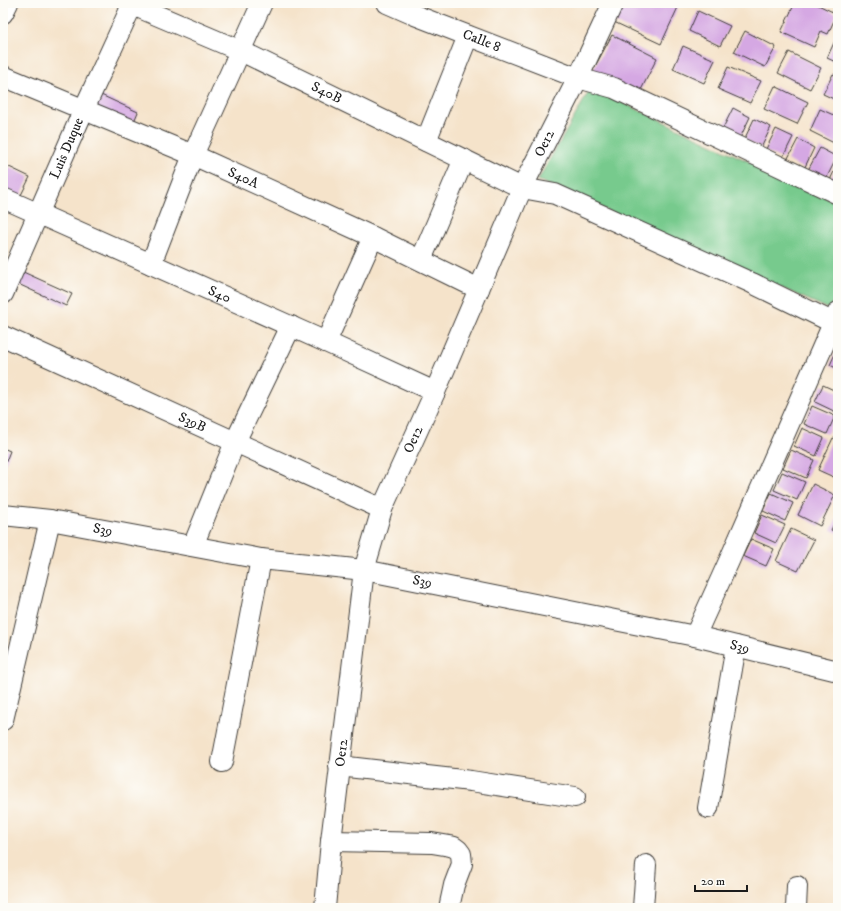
<svg xmlns="http://www.w3.org/2000/svg" width="841" height="911" font-family="'IM FELL DW Pica',serif">
<rect width="100%" height="100%" fill="#fdfcf7"/>
<filter id="ink" filterUnits="userSpaceOnUse"><feTurbulence type="fractalNoise" baseFrequency=".025" numOctaves="2"/><feDisplacementMap in="SourceGraphic" scale="8" xChannelSelector="R" yChannelSelector="G"/><feConvolveMatrix kernelMatrix="1 2 1 2 8 2 1 2 1" color-interpolation-filters="sRGB"/></filter>
<filter id="wash" filterUnits="userSpaceOnUse"><feTurbulence type="fractalNoise" baseFrequency=".012" numOctaves="4" result="noise"/><feDisplacementMap in="SourceGraphic" scale="16" xChannelSelector="R" yChannelSelector="G"/><feGaussianBlur stdDeviation="0.9" result="paint"/><feColorMatrix in="noise" values="0 0 0 0 0 0 0 0 0 0 0 0 0 0 0 0 0 1.4 0 .05"/><feComposite in="paint" operator="in"/></filter>
<g filter="url(#wash)">
<rect width="100%" height="100%" fill="#f5e3ca"/>
<!-- green -->
<path fill="#77ca8d" stroke="#4a7354" d="M 591,88 L 838,203 L 838,292 L 829,309 L 538,180 Z"/>
<g id="blocks">
<!-- building -->
<path fill="#d5a8e3" d="M 624,3 L 680,3 L 661,44 L 614,22 Z
M 795,3 L 814,3 L 837,14 L 828,34 L 821,31 L 814,47 L 781,32 Z
M 698,11 L 730,26 L 720,46 L 689,31 Z
M 745,31 L 776,47 L 765,67 L 734,52 Z
M 838,34 L 838,63 L 827,58 Z
M 612,35 L 657,58 L 639,94 L 592,72 Z
M 683,46 L 715,60 L 704,83 L 673,69 Z
M 789,52 L 821,68 L 810,89 L 778,73 Z
M 728,67 L 761,81 L 750,103 L 718,89 Z
M 833,74 L 838,77 L 838,101 L 823,94 Z
M 775,86 L 808,102 L 797,124 L 764,109 Z
M 101,95 L 138,112 L 132,126 L 95,109 Z
M 733,108 L 750,117 L 740,138 L 722,130 Z
M 820,109 L 838,117 L 838,145 L 810,131 Z
M 754,119 L 771,127 L 761,148 L 744,140 Z
M 776,129 L 793,137 L 782,159 L 765,151 Z
M 798,139 L 814,148 L 804,169 L 787,160 Z
M 820,148 L 837,157 L 826,179 L 808,170 Z
M 838,163 L 838,184 L 830,180 Z
M 3,164 L 30,177 L 21,195 L 15,197 L 3,191 Z
M 21,271 L 72,294 L 66,306 L 16,283 Z
M 838,347 L 838,369 L 830,365 Z
M 823,385 L 838,392 L 838,413 L 815,402 Z
M 812,406 L 835,416 L 827,434 L 804,424 Z
M 802,428 L 824,438 L 816,456 L 794,446 Z
M 833,438 L 838,440 L 838,479 L 818,470 Z
M 3,448 L 10,451 L 3,469 Z
M 791,450 L 814,460 L 806,478 L 783,468 Z
M 782,472 L 805,482 L 797,500 L 774,490 Z
M 813,484 L 835,495 L 820,526 L 798,515 Z
M 771,493 L 793,503 L 785,521 L 763,511 Z
M 762,515 L 785,525 L 776,543 L 754,533 Z
M 838,516 L 838,533 L 831,530 Z
M 791,529 L 814,540 L 798,571 L 776,561 Z
M 751,539 L 774,549 L 766,566 L 743,556 Z"/>
</g>
</g>
<g filter="url(#ink)">
<use href="#blocks" fill-opacity="0" stroke="#3d3a36" stroke-width="1"/>
<g fill="none" stroke-linecap="round" stroke-linejoin="round">
<defs>
<g id="minor">
<path id="s1" d="M 128,3 L 241,51 L 522,188 L 555,194 L 752,283 L 838,325"/>
<path id="s2" d="M 387,3 L 412,14 L 578,78 L 614,88 L 838,194"/>
<path d="M 3,13 L 8,3"/>
<path id="s3" d="M 3,76 L 193,155 L 373,237 L 479,289"/>
<path d="M 426,141 L 468,36"/>
<path id="s4" d="M 3,198 L 326,342 L 435,392"/>
<path d="M 421,260 L 464,159"/>
<path d="M 151,264 L 193,155 L 262,3"/>
<path id="s5" d="M 3,294 L 84,109 L 133,3"/>
<path id="s6" d="M 3,336 L 382,509"/>
<path d="M 326,342 L 373,237"/>
<path id="s7" d="M 3,515 L 50,520 L 261,559 L 364,570 L 695,636 L 838,671"/>
<path d="M 193,546 L 235,442 L 291,326"/>
<path d="M 695,636 L 729,561 L 838,312"/>
<path d="M 3,720 L 50,520"/>
<path d="M 222,762 L 261,559"/>
<path d="M 339,766 L 471,781 L 575,797"/>
<path d="M 708,808 L 736,646"/>
<path d="M 331,841 L 432,843 L 450,846 L 454,847 L 458,850 L 461,854 L 462,864 L 454,885 L 449,908"/>
<path id="s8" d="M 325,908 L 331,841 L 364,570 L 382,509 L 435,392 L 522,188 L 578,78 L 613,3"/>
<path d="M 643,908 L 646,865"/>
<path d="M 796,908 L 797,886"/>
</g>
</defs>
<!-- minor casing -->
<use href="#minor" stroke="#3d3a36" stroke-width="22"/>
<!-- minor -->
<use href="#minor" stroke="#fff" stroke-width="20"/>
</g>
</g>
<g text-anchor="middle" dominant-baseline="central" stroke-width="3" stroke-linejoin="round" paint-order="stroke">
<!-- street labels -->
<g font-size="14" fill="#1c1c1c" stroke="#fdfcf7">
<text stroke="none"><textPath href="#s2" startOffset="102">Calle 8</textPath></text>
<text stroke="none"><textPath href="#s1" startOffset="218">S40B</textPath></text>
<text stroke="none"><textPath href="#s8" startOffset="804">Oe12</textPath></text>
<text stroke="none"><textPath href="#s5" startOffset="159">Luis Duque</textPath></text>
<text stroke="none"><textPath href="#s3" startOffset="261">S40A</textPath></text>
<text stroke="none"><textPath href="#s4" startOffset="237">S40</textPath></text>
<text stroke="none"><textPath href="#s6" startOffset="208">S39B</textPath></text>
<text stroke="none"><textPath href="#s8" startOffset="480">Oe12</textPath></text>
<text stroke="none"><textPath href="#s7" startOffset="101">S39</textPath></text>
<text stroke="none"><textPath href="#s7" startOffset="425">S39</textPath></text>
<text stroke="none"><textPath href="#s7" startOffset="749">S39</textPath></text>
<text stroke="none"><textPath href="#s8" startOffset="156">Oe12</textPath></text>
</g>
</g>
<!-- margin -->
<rect width="841" height="911" fill="none" stroke="#fdfcf7" stroke-width="16"/>
<!-- scale -->
<path d="M695 885v6h52v-6" fill="none" stroke="#1c1c1c" stroke-width="2"/>
<text x="701" y="885" font-size="12" fill="#1c1c1c" stroke="#fdfcf7" stroke-width="3" paint-order="stroke">20 m</text>
</svg>
